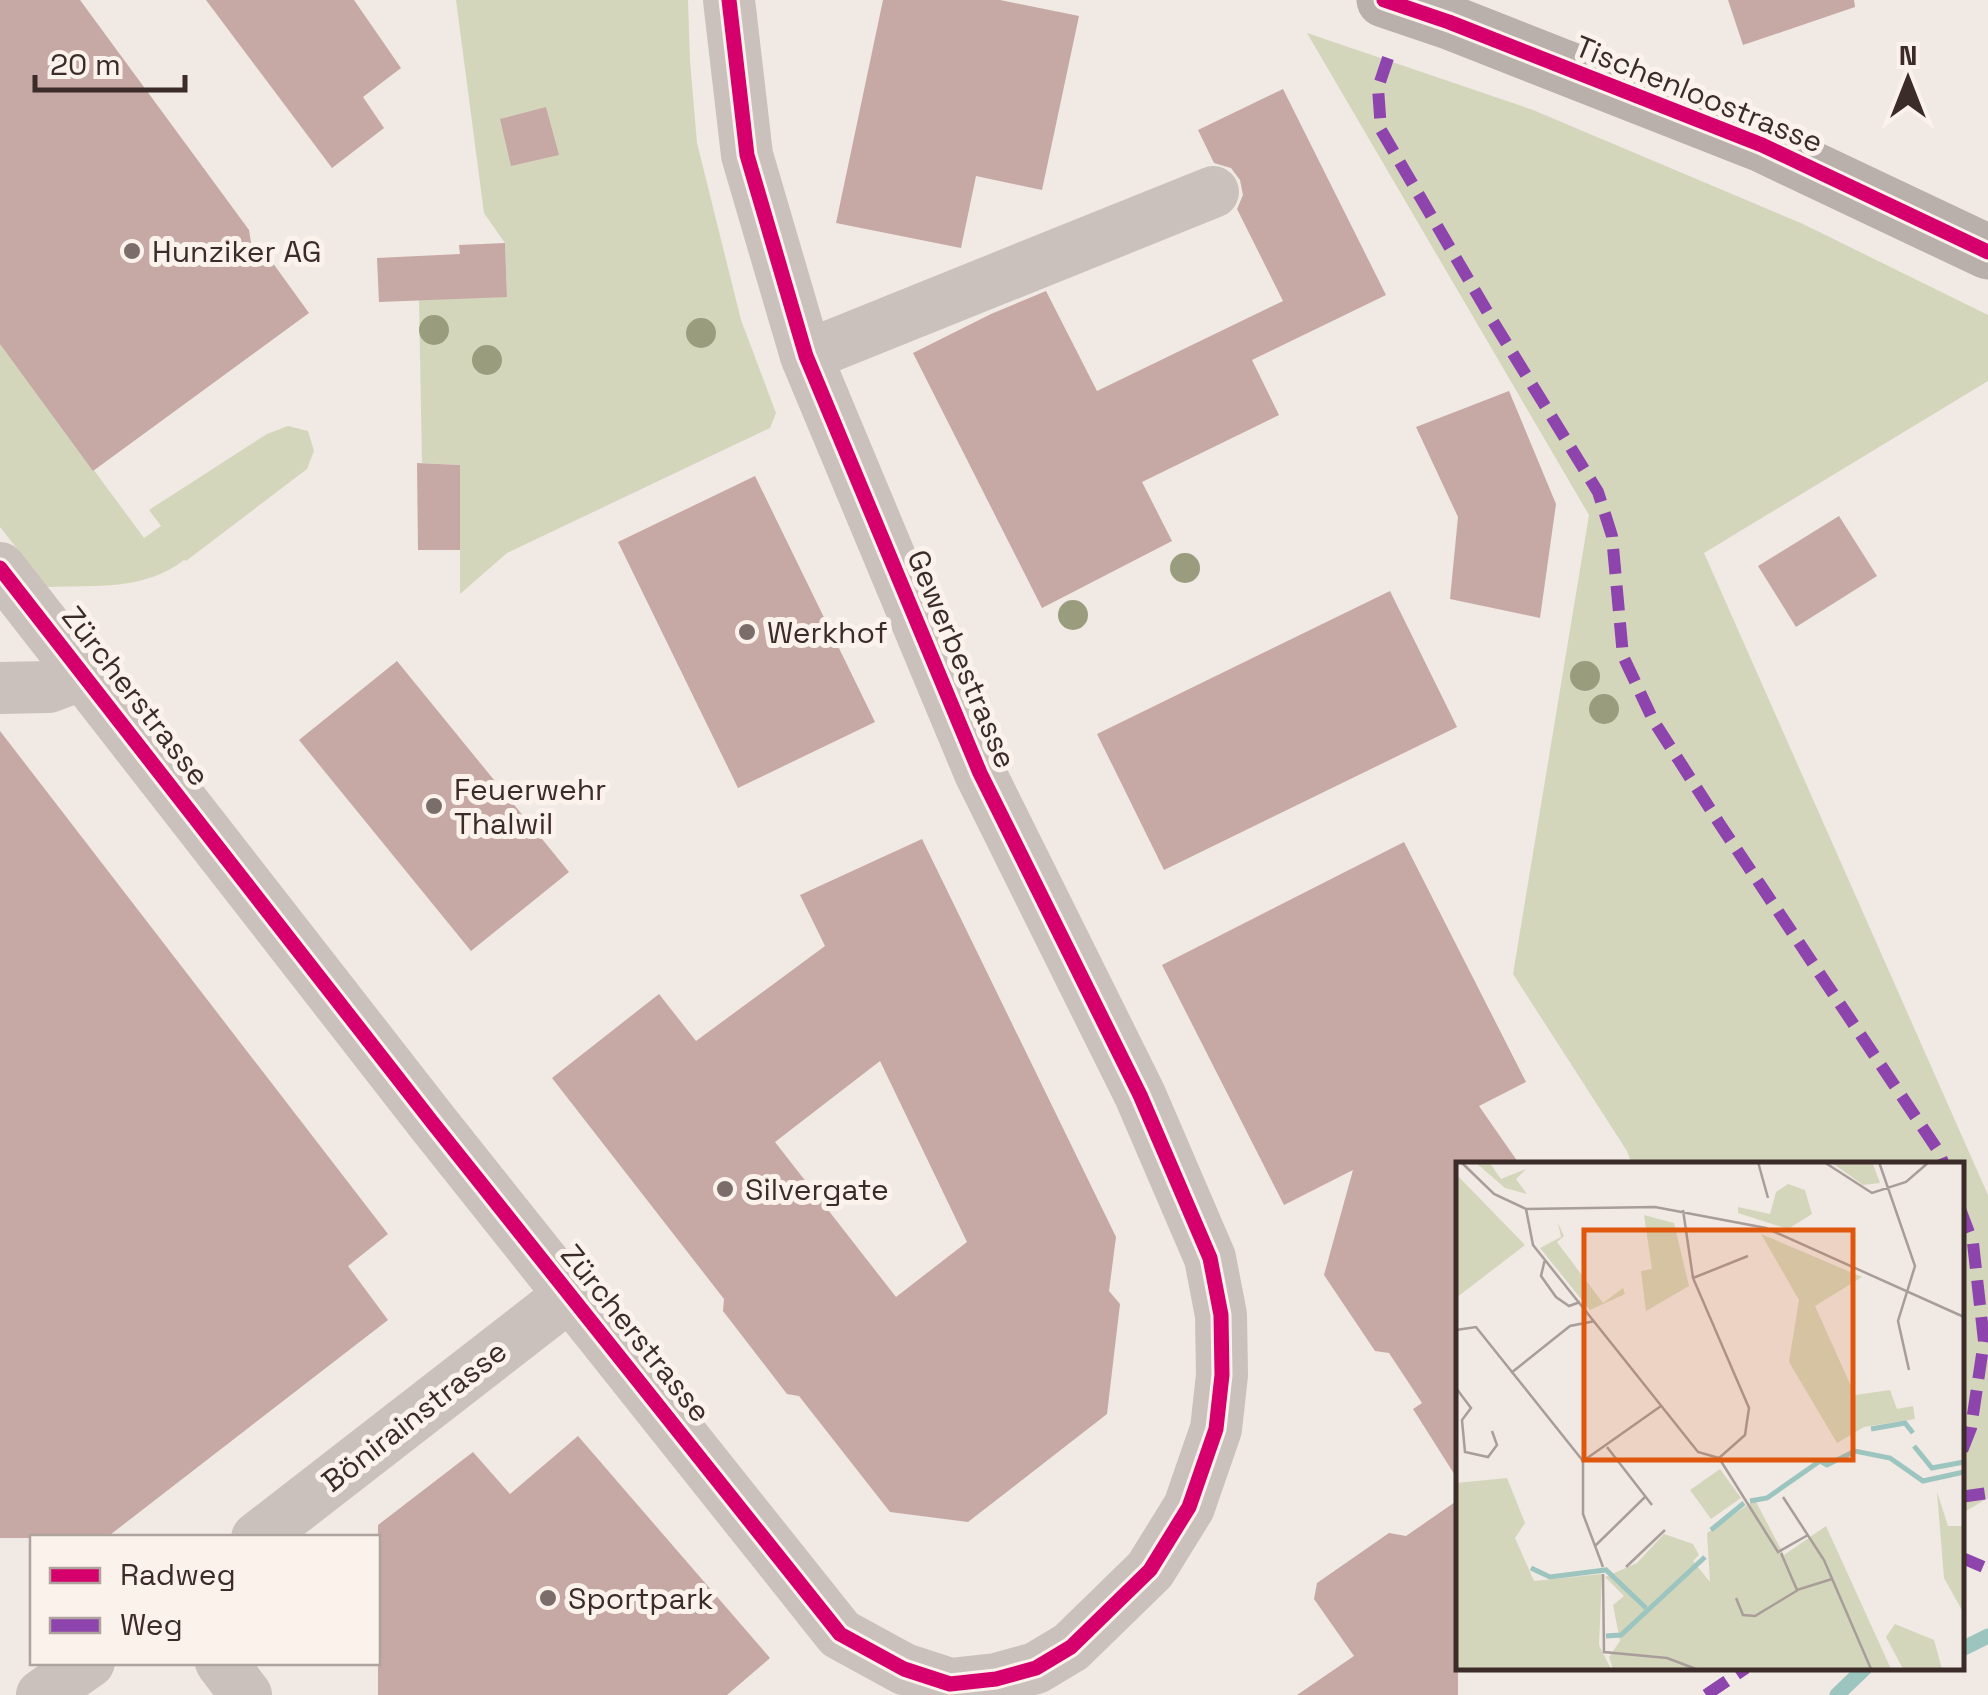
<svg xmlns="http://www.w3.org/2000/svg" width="1988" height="1695" font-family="'Space Grotesk',sans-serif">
<rect width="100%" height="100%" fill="#f0e9e4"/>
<!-- green -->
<path fill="#d4d6bc" d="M 456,0 L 688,0 L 690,61 L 697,143 L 741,320 L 776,413 L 770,428 L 507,553 L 460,594 L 460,465 L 422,463 L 419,300 L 507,296 L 505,243 L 484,213 Z
M 1307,33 L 1533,110 L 1803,224 L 1988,315 L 1988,381 L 1704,553 L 1988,1195 L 1988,1498 L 1961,1514 L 1960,1165 L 1632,1165 L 1627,1151 L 1513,974 L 1589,515 Z
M 0,343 L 144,538 L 161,526 L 149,510 L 267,434 L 288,426 L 308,431 L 314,451 L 307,469 L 186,561 L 184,560 C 144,591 96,585 47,587 L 0,527 Z"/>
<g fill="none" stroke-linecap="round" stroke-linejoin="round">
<!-- stream -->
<path stroke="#9dc5c0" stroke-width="15" d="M 1960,1650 L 1988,1636
M 1837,1695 L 1865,1668"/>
</g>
<!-- building -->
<path fill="#c6a9a4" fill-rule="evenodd" d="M 0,0 L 80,0 L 249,230 L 253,255 L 267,255 L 309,313 L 93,471 L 0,344 Z
M 206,0 L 354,0 L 401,68 L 363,97 L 384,128 L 332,168 Z
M 883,0 L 1000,0 L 1079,16 L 1042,190 L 976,176 L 961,248 L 836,223 Z
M 1728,0 L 1854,0 L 1855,7 L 1743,45 Z
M 1283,89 L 1386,295 L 1252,360 L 1279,415 L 1142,482 L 1172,541 L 1042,608 L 913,353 L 991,314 L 1046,291 L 1097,391 L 1283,301 L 1237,209 L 1243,195 L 1240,180 L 1231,168 L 1214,163 L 1198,130 Z
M 546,107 L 559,155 L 511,166 L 500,119 Z
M 505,243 L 507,297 L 379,302 L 377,258 L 460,254 L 459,245 Z
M 1509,391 L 1556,504 L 1540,618 L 1450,599 L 1458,517 L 1416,427 Z
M 417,463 L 460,465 L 460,550 L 418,550 Z
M 755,476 L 875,722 L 738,788 L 618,542 Z
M 1839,516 L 1877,576 L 1796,627 L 1758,566 Z
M 1390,591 L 1457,727 L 1164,870 L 1097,734 Z
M 397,661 L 569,872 L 471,951 L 299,740 Z
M 0,731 L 388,1234 L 348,1266 L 388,1320 L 106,1538 L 0,1538 Z
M 922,839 L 1116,1237 L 1109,1291 L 1120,1304 L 1107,1414 L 968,1522 L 890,1512 L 799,1396 L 787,1394 L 723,1311 L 724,1299 L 552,1078 L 659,994 L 696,1041 L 825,946 L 800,895 ZM 880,1061 L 967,1242 L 896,1297 L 775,1142 Z
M 1404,842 L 1526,1082 L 1479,1106 L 1520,1165 L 1458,1165 L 1458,1480 L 1413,1409 L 1422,1403 L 1389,1353 L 1375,1351 L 1324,1275 L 1353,1170 L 1284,1205 L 1162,965 Z
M 578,1436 L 770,1658 L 727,1695 L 378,1695 L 378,1525 L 473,1452 L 510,1494 Z
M 1458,1500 L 1458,1695 L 1297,1695 L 1354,1656 L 1314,1599 L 1317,1583 L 1389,1533 L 1406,1536 Z"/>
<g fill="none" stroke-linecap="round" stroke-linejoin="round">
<!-- minor -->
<path stroke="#cac1bc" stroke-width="52" d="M 806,356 L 1213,192
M 0,568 L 432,1122 L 840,1634 L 904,1669 L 950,1684 L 996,1679 L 1036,1668 L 1071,1647 L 1150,1570 L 1189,1507 L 1216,1429 L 1222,1375 L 1221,1315 L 1210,1258 L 1140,1095 L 980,773 L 806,356 L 747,155 L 729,0
M 0,688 L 49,687 L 84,674
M 257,1538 L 570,1295
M 221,1662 L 246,1695
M 42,1695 L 89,1662"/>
<!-- major -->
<path stroke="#b9afab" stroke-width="55" d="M 1384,0 L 1449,22 L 1762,145 L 1988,252"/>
<!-- quiet -->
<path stroke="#8e44ad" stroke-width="12" stroke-dasharray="25 12" stroke-linecap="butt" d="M 1388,58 L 1378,88 L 1381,130 L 1491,318 L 1598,492 L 1612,536 L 1623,656 L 1653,720 L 1721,826 L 1939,1152 L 1944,1165
M 1960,1209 L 1973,1243 L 1984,1341 L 1971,1428 L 1960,1456
M 1960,1497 L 1988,1493
M 1960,1557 L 1988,1569
M 1706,1695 L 1746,1668"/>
<defs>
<path id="cycleway" d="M 1384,0 L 1449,22 L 1762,145 L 1988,252
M 0,568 L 432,1122 L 840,1634 L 904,1669 L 950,1684 L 996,1679 L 1036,1668 L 1071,1647 L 1150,1570 L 1189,1507 L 1216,1429 L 1222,1375 L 1221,1315 L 1210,1258 L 1140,1095 L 980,773 L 806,356 L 747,155 L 729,0"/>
</defs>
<!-- cycleway casing -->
<use href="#cycleway" stroke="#fcf2ec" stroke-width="21"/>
<!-- cycleway -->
<use href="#cycleway" stroke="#d6006c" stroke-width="15"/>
</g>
<!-- trees -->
<g fill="#999c7d">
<circle cx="434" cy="330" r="15"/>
<circle cx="701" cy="333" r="15"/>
<circle cx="487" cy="360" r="15"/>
<circle cx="1185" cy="568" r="15"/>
<circle cx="1073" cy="615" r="15"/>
<circle cx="1585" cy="676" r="15"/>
<circle cx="1604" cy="709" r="15"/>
</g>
<!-- markers -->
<g fill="#7b6e6a" stroke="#fcf2ec" stroke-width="4">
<circle cx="132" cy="251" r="10"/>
<circle cx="747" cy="632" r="10"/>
<circle cx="434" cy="806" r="10"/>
<circle cx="725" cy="1189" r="10"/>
<circle cx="548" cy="1598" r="10"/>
</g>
<g text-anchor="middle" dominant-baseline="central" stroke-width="10" stroke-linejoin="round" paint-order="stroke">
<!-- street labels -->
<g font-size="30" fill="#3c2c29" stroke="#fcf2ec">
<text transform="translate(1699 94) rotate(22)">Tischenloostrasse</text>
<text transform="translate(962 659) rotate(67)">Gewerbestrasse</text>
<text transform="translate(136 696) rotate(52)">Zürcherstrasse</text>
<text transform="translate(636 1333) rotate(51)">Zürcherstrasse</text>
<text transform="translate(414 1416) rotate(-38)">Bönirainstrasse</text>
</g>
<!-- poi labels -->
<g font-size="30" fill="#3c2c29" stroke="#fcf2ec" text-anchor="start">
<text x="152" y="251">Hunziker AG</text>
<text x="767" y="632">Werkhof</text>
<text x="454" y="789">Feuerwehr<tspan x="454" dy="34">Thalwil</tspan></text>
<text x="745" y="1189">Silvergate</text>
<text x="568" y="1598">Sportpark</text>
</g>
</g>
<!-- overview -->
<g transform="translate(1456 1162)">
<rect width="508" height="508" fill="#f0e9e4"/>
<path d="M 19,0 L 33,0 L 45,17 L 70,7 L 60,17 L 71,32 L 49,26 ZM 375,0 L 416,0 L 424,21 L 407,23 ZM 0,12 L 69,83 L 0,136 ZM 332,22 L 349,28 L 356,52 L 332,67 L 282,51 L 282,45 L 314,52 L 320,30 ZM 188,53 L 218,61 L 233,124 L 190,149 L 185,109 L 196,107 ZM 102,61 L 108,74 L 101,80 L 147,141 L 167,126 L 169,132 L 134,148 L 84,86 L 105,75 ZM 305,72 L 406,115 L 359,144 L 399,233 L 434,228 L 441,247 L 457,244 L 459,257 L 408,265 L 381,281 L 333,200 L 343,138 ZM 264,307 L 285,336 L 255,357 L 234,328 ZM 51,316 L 69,361 L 59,376 L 78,419 L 146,412 L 143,483 L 155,507 L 0,507 L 0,321 ZM 481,330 L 492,364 L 507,364 L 507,450 L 488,416 ZM 299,338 L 328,393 L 370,364 L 435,507 L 157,507 L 153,495 L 164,479 L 157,443 L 168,434 L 149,415 L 181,401 L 208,372 L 237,382 L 243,393 L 237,399 L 254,420 L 251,371 ZM 439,462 L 478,478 L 486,507 L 447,507 L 430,475 Z" fill="#d4d6bc"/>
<path fill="none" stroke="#9dc5c0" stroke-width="5" d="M 415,267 L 449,261 L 457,271M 458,284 L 476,306 L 508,300M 294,339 L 311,336 L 364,299 L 371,303 L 399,289 L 434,296 L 467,319 L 508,310M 255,368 L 288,341M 75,406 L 94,415 L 150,408 L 190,446M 150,474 L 165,473 L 249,395"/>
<path fill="none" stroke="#a89d99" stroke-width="2.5" d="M 5,0 L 38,32 L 70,47 L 199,45 L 310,66 L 508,155M 302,0 L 312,36M 368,0 L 416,31 L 450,20 L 473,0M 423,0 L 459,104 L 442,159 L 453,208M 70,47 L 77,83 L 242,290 L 263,296 L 289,273 L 293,246 L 237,116 L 227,48M 89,97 L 85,114 L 100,135 L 113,144 L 124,140M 237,116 L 292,94M 0,168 L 20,165 L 127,299M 55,211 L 114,164 L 139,159M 0,226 L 15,246 L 6,258 L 9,290 L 32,295 L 41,283 L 36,269M 151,285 L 196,343M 263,296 L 322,390 L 352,373M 127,299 L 127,352 L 147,405M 127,299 L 205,244M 327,335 L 368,398 L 415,507M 139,384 L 189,335M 325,391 L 341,428 L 376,417M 170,405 L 209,368M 147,412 L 148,490 L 211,496 L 240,507M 280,436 L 287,453 L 299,454 L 342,428"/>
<path fill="#df570d" fill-opacity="0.15" stroke="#df570d" stroke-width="5" d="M 128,68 L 397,68 L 397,298 L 128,298 Z"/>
<rect width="508" height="508" fill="none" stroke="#3c2c29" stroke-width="5"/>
</g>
<!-- legend -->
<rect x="30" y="1535" width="350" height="130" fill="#fcf2ec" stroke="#afa39e" stroke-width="2.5"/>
<rect x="50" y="1568" width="50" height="15" fill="#d6006c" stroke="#afa39e" stroke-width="2.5"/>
<text x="120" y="1585" font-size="30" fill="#3c2c29">Radweg</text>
<rect x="50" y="1618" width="50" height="15" fill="#8e44ad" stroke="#afa39e" stroke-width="2.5"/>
<text x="120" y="1635" font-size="30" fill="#3c2c29">Weg</text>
<!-- north arrow -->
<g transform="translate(1908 80)" stroke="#fcf2ec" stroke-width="8" paint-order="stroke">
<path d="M0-8L18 38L0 25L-18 38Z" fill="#3c2c29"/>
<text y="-15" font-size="28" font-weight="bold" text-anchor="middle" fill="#3c2c29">N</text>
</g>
<!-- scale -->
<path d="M35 75v15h150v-15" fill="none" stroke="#3c2c29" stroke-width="5"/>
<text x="50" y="75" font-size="30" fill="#3c2c29" stroke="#fcf2ec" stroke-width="8" paint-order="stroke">20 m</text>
</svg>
